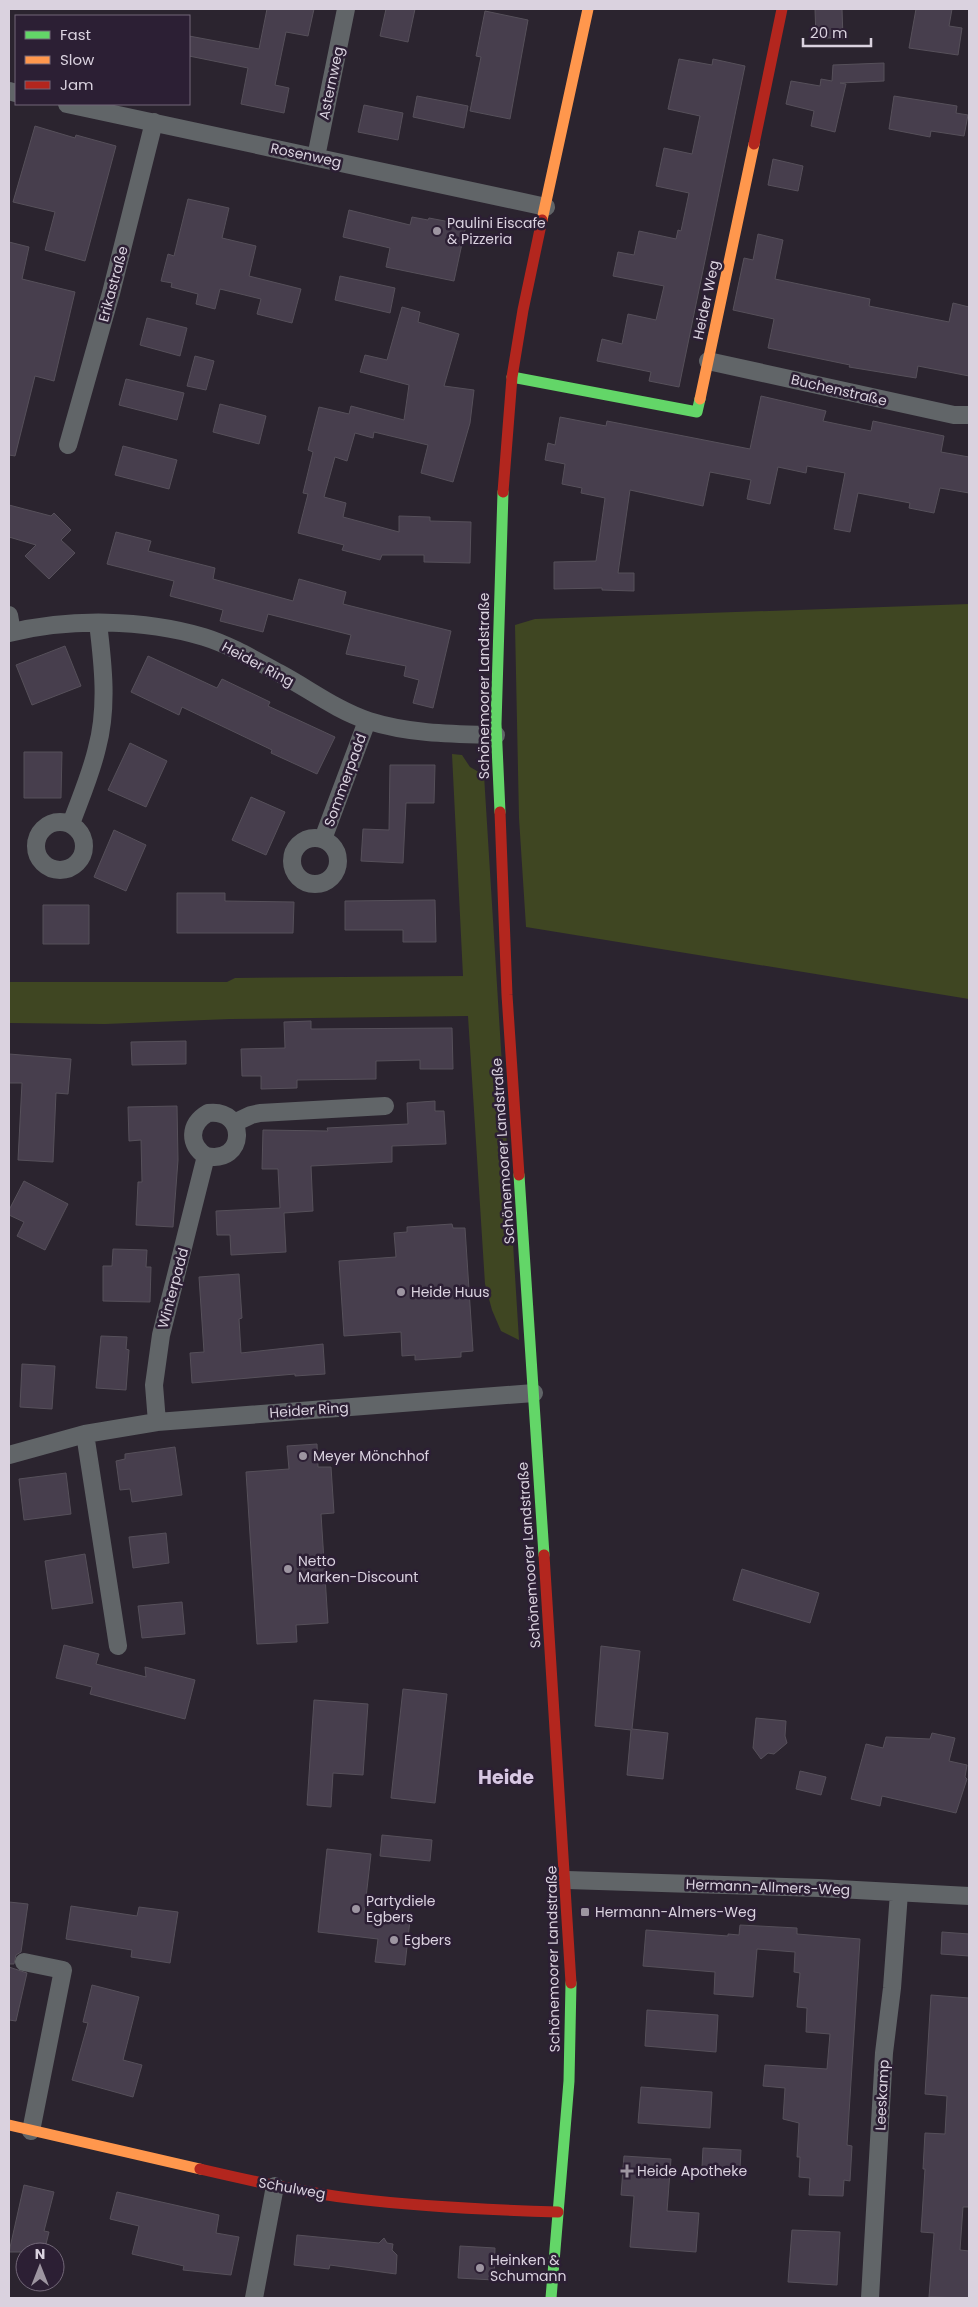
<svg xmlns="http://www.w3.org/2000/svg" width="978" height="2307" font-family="Poppins,sans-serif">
<rect width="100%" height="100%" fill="#2b242f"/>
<!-- green -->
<path fill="#3f4622" d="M 969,604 L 969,999 L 526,927 L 519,818 L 515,625 L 535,619 Z
M 452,754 L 462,755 L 470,767 L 484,775 L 519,1340 L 501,1331 L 492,1310 L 485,1284 L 468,1016 L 230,1019 L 105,1024 L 9,1023 L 9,982 L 227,982 L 235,978 L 463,976 Z"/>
<!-- building -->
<path fill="#473e4d" stroke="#56505a" d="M 267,9 L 314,9 L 308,36 L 286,32 L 275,85 L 289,88 L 284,113 L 241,104 L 248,68 L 189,56 L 189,36 L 259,49 Z
M 386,9 L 415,9 L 408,42 L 380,36 Z
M 815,9 L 842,9 L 843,38 L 816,38 Z
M 916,9 L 952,9 L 949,26 L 962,28 L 958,55 L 909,48 Z
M 485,11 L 528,20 L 510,119 L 470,111 L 481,57 L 476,56 Z
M 679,59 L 712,65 L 713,59 L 745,66 L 679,387 L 649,381 L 651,372 L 597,361 L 602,339 L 622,344 L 628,314 L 656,320 L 664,286 L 613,276 L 618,252 L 634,255 L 639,231 L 676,239 L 678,230 L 681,231 L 689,193 L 656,186 L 664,148 L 692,154 L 700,116 L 668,109 Z
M 884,63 L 884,81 L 840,83 L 846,84 L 835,132 L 811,126 L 814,111 L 786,104 L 791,81 L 820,86 L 821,79 L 832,81 L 833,65 Z
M 417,96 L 468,106 L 464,128 L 413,117 Z
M 894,96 L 957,106 L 956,113 L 968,115 L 964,136 L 931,131 L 930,137 L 889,129 Z
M 364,105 L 403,113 L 398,140 L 358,132 Z
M 35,126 L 75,138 L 76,135 L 116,146 L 85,261 L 45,250 L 55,212 L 13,202 Z
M 773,159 L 803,166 L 798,191 L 768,185 Z
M 188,199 L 229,208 L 222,238 L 256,246 L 249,276 L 301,289 L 292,323 L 257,314 L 261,299 L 220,289 L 215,309 L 196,304 L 198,294 L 171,287 L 172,283 L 161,281 L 168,254 L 174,256 Z
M 349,210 L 410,225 L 412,217 L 428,220 L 429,218 L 466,225 L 454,281 L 386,267 L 390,248 L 343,237 Z
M 758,234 L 783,240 L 775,279 L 870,299 L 869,306 L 949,322 L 953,303 L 969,307 L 969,376 L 918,366 L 916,378 L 849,367 L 850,365 L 768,348 L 774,319 L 733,310 L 744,258 L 753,260 Z
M 9,242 L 29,247 L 22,279 L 75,292 L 54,381 L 35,376 L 15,456 L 9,455 Z
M 340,276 L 395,288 L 390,313 L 335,300 Z
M 402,307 L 420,312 L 418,322 L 459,334 L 444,386 L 474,390 L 470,423 L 453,482 L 421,473 L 428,445 L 374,432 L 373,438 L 355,433 L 347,461 L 335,457 L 324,497 L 346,503 L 343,517 L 399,532 L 399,516 L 430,517 L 430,521 L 471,522 L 470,563 L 424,562 L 424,555 L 382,555 L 380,560 L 342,550 L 344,545 L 298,533 L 308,494 L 303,493 L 313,452 L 308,450 L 319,407 L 349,414 L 351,406 L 404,420 L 409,385 L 360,372 L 365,355 L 387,360 Z
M 147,318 L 187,328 L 180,356 L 140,345 Z
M 195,356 L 214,361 L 206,390 L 187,386 Z
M 126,379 L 184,393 L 177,420 L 119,405 Z
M 761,396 L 826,411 L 823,421 L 871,431 L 873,421 L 944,436 L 941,452 L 969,457 L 969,493 L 940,488 L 934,513 L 909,508 L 910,503 L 858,493 L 850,532 L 834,529 L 845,473 L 807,466 L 806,473 L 778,467 L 770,504 L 747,499 L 751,480 L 710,472 L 703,506 L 630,490 L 618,573 L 634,573 L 634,591 L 602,590 L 602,588 L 554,589 L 554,562 L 596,561 L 605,498 L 581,493 L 582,488 L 562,484 L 565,464 L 545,460 L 548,443 L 555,445 L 560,417 L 606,426 L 607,421 L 750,449 Z
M 220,404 L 266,416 L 259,444 L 213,432 Z
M 123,446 L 177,460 L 169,489 L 115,475 Z
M 9,505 L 51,516 L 54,513 L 71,530 L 61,540 L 75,553 L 49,579 L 25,556 L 36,545 L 9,537 Z
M 116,532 L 151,541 L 148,551 L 215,568 L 213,579 L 293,601 L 299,579 L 346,592 L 343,604 L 451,631 L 433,708 L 413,703 L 419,680 L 404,676 L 406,666 L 346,654 L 351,635 L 268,614 L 263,632 L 220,621 L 223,610 L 170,596 L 174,581 L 107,564 Z
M 65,646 L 81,686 L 32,705 L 16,665 Z
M 148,656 L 217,688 L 222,679 L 270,702 L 268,706 L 335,737 L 317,774 L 271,753 L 272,750 L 182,707 L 179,715 L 131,692 Z
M 130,743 L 167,761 L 146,807 L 108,790 Z
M 24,752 L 62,752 L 61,798 L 24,798 Z
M 390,765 L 435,765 L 434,803 L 406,803 L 403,863 L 361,861 L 363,829 L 389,830 Z
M 251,797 L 285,812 L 266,855 L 232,840 Z
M 114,830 L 146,845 L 126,891 L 94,877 Z
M 177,893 L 225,893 L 225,901 L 294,902 L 293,933 L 177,933 Z
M 435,900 L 436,942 L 403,942 L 403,930 L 345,930 L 345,901 Z
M 43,905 L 89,905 L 89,944 L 43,944 Z
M 311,1021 L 311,1029 L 452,1028 L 453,1069 L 420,1069 L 420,1060 L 376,1061 L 376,1079 L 297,1080 L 297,1088 L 261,1089 L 261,1076 L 242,1076 L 241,1049 L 285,1048 L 284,1022 Z
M 186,1041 L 186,1064 L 132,1065 L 131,1042 Z
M 9,1054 L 71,1059 L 68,1094 L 56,1093 L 53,1162 L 18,1160 L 22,1083 L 9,1083 Z
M 435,1101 L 435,1111 L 444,1111 L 446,1144 L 392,1146 L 392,1162 L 311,1166 L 313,1211 L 284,1213 L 286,1252 L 231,1255 L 230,1235 L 217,1235 L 216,1211 L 280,1208 L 278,1169 L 262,1169 L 263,1130 L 328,1131 L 327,1128 L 408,1124 L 407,1103 Z
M 177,1106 L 178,1160 L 173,1227 L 136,1225 L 138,1182 L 142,1182 L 141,1140 L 129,1141 L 128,1107 Z
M 24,1181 L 68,1204 L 45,1250 L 17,1236 L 24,1222 L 9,1215 L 9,1210 Z
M 452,1224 L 453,1228 L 465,1228 L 473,1351 L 461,1352 L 461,1357 L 415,1360 L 415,1355 L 402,1356 L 401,1332 L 344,1336 L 339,1261 L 396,1257 L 394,1233 L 407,1232 L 407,1227 Z
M 113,1249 L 147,1250 L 146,1267 L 151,1267 L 150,1302 L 103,1301 L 103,1266 L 112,1266 Z
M 239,1274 L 242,1318 L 239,1319 L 241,1353 L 323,1344 L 325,1374 L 295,1376 L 295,1374 L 192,1383 L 190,1353 L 204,1352 L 199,1277 Z
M 101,1336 L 127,1337 L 126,1349 L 129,1350 L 126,1390 L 96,1388 Z
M 22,1364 L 55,1366 L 52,1409 L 20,1407 Z
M 317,1444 L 318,1467 L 331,1467 L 334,1513 L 321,1514 L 328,1623 L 296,1625 L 297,1642 L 257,1644 L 246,1472 L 289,1469 L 287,1446 Z
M 175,1447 L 182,1495 L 132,1502 L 130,1489 L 120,1490 L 116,1461 L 125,1459 L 125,1454 Z
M 66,1473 L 71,1514 L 24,1520 L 19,1479 Z
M 166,1533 L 169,1563 L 133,1568 L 129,1537 Z
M 85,1554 L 93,1603 L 52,1609 L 45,1561 Z
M 742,1569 L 819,1593 L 810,1623 L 733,1600 Z
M 182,1602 L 185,1634 L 142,1638 L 138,1606 Z
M 64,1645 L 99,1654 L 96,1664 L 146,1677 L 145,1667 L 195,1680 L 185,1719 L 90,1694 L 92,1687 L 56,1678 Z
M 601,1646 L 640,1651 L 632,1729 L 668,1733 L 663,1779 L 627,1775 L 631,1730 L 595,1726 Z
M 403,1689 L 447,1694 L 435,1803 L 391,1798 Z
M 314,1700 L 368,1704 L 363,1775 L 333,1773 L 331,1807 L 307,1805 Z
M 756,1718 L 786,1721 L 785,1736 L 787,1743 L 774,1754 L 768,1753 L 761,1759 L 753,1748 Z
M 932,1733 L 955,1738 L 949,1761 L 967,1765 L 965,1777 L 967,1779 L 956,1813 L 882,1796 L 880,1806 L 851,1799 L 866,1744 L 883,1748 L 886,1737 L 930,1739 Z
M 800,1771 L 826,1777 L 821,1795 L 796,1789 Z
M 382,1835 L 432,1840 L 430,1861 L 380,1856 Z
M 327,1849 L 371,1854 L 364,1915 L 410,1920 L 405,1965 L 375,1962 L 378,1939 L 318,1932 Z
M 9,1902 L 28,1904 L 21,1952 L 16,1955 L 14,1964 L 9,1964 Z
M 71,1906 L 137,1916 L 139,1907 L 178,1912 L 170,1963 L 131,1957 L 132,1950 L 66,1939 Z
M 740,1925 L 797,1928 L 797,1934 L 860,1939 L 847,2145 L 852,2146 L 850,2181 L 844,2180 L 843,2196 L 809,2195 L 810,2178 L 799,2177 L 800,2157 L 797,2157 L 799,2123 L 783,2119 L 785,2088 L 763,2086 L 765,2065 L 827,2069 L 830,2034 L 806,2032 L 807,2008 L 797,2007 L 800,1973 L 794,1972 L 795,1952 L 757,1949 L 753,1997 L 714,1994 L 715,1972 L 643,1966 L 646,1930 L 728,1936 L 728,1934 L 739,1935 Z
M 942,1932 L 969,1934 L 969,1956 L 941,1954 Z
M 9,1967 L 27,1973 L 16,2021 L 9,2020 Z
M 92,1985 L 139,1997 L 123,2060 L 142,2065 L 133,2097 L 72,2080 L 88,2023 L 83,2022 Z
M 931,1995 L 969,1998 L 969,2207 L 963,2207 L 960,2250 L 969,2251 L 969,2298 L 929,2297 L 934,2233 L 921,2232 L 925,2169 L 923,2169 L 925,2133 L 945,2134 L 947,2096 L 925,2094 Z
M 647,2010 L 718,2015 L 716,2052 L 645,2046 Z
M 641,2087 L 712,2092 L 710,2128 L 638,2123 Z
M 703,2148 L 741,2150 L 740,2169 L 702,2167 Z
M 624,2156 L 671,2159 L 667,2211 L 699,2213 L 696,2252 L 630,2247 L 634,2196 L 621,2195 Z
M 24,2185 L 54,2192 L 44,2231 L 49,2232 L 44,2252 L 9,2252 Z
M 117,2192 L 219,2215 L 216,2233 L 239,2237 L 231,2275 L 183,2270 L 184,2266 L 132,2254 L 139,2226 L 110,2219 Z
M 792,2230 L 840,2232 L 837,2285 L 788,2282 Z
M 297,2235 L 379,2243 L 384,2238 L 387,2243 L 393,2244 L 392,2250 L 397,2255 L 396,2274 L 330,2265 L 329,2269 L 294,2265 Z
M 460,2246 L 495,2248 L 494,2280 L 458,2278 Z"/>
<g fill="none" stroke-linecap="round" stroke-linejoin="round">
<!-- street -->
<path stroke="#616568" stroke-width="18" d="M 9,91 L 16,93
M 67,104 L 546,207
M 316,157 L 346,9
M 708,361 L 954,415 L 969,415
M 68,445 L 111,293 L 154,122
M 9,615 L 12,632
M 9,633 C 69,618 144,619 204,637 C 230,645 255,660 279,673 C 309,689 336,710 369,721 C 410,734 453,734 496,735
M36 846a24 24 0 1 1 48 0a24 24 0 1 1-48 0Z
M 71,824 C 80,799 91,774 97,748 C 108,708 103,664 98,623
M292 861a23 23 0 1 1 46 0a23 23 0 1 1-46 0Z
M 323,839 L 367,721
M 234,1123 L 251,1115 L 260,1113 L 385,1106
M 157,1422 L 154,1385 L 161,1335 L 206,1156 C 188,1145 189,1124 208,1113 C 248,1108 246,1165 206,1156
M 85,1434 L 118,1646
M 9,1455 L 85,1434 L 157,1422 L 534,1393
M 567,1880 L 819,1888 L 969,1896
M 24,1962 L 63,1970 L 31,2131
M 254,2298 L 275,2186
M 870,2298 L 884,2053 L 892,1988 L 899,1893"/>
<!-- fast -->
<path stroke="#63d668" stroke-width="11" d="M 512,377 L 697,412 L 700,399
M 500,812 L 496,724 L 503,492
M 519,1175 L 544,1555
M 551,2298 L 569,2081 L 571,1983"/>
<!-- slow -->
<path stroke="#ff974d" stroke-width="11" d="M 542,220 L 588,9
M 700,399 L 754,144
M 9,2125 L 200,2169"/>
<!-- jam -->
<path stroke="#b3261e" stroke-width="11" d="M 754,144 L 782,9
M 503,492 L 512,377 L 523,310 L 542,220
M 500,812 L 507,995 L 519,1175
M 544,1555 L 571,1983
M 200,2169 C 252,2181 304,2193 357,2199 C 424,2207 491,2210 558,2212"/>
</g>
<!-- markers -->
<g fill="#9d95a1" stroke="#2c1f34" stroke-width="2">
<circle cx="437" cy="231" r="5"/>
<circle cx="401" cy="1292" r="5"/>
<circle cx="303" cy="1456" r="5"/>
<circle cx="288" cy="1569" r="5"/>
<circle cx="356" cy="1909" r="5"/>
<rect x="580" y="1907" width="10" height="10" rx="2.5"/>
<circle cx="394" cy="1940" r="5"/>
<path d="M624.5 2163.5h5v5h5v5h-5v5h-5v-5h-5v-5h5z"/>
<circle cx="480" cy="2268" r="5"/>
</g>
<g text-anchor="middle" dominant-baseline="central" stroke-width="5" stroke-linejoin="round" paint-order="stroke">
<!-- street labels -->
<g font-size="14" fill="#dad2df" stroke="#2c1f34">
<text transform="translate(331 83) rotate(-78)">Asternweg</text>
<text transform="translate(306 155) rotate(12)">Rosenweg</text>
<text transform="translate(113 284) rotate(-75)">Erikastraße</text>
<text transform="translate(706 300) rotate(-78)">Heider Weg</text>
<text transform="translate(839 390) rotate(13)">Buchenstraße</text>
<text transform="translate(258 664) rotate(28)">Heider Ring</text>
<text transform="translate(484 686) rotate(-90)">Schönemoorer Landstraße</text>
<text transform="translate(345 780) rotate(-70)">Sommerpadd</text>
<text transform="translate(503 1151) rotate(-94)">Schönemoorer Landstraße</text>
<text transform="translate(173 1288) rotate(-75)">Winterpadd</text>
<text transform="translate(309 1410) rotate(-4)">Heider Ring</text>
<text transform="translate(529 1555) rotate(-94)">Schönemoorer Landstraße</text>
<text transform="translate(768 1887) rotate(2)">Hermann-Allmers-Weg</text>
<text transform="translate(553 1959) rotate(-91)">Schönemoorer Landstraße</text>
<text transform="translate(882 2095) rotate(-87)">Leeskamp</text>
<text transform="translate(292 2188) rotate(10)">Schulweg</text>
</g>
<!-- poi labels -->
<g font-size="14" fill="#dad2df" stroke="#2c1f34" text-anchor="start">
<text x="447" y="223">Paulini Eiscafe<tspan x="447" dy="16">&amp; Pizzeria</tspan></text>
<text x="411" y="1292">Heide Huus</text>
<text x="313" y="1456">Meyer Mönchhof</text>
<text x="298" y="1561">Netto<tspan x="298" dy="16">Marken-Discount</tspan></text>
<text x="366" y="1901">Partydiele<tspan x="366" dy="16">Egbers</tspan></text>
<text x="595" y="1912">Hermann-Almers-Weg</text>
<text x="404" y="1940">Egbers</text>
<text x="637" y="2171">Heide Apotheke</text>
<text x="490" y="2260">Heinken &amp;<tspan x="490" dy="16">Schumann</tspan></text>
</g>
<!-- district labels -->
<g font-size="19" font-weight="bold" fill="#d8c8e3" stroke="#2c1f34">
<text x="506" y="1777">Heide</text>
</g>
</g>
<!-- border -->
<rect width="978" height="2307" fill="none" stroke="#dad2df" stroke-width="20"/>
<!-- legend -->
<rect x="15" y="15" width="175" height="90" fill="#2c1f34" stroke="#726778"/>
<rect x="25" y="31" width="25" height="8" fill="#63d668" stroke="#726778"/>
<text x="60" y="40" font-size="15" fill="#dad2df">Fast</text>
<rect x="25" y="56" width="25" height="8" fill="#ff974d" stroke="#726778"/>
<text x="60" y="65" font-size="15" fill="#dad2df">Slow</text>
<rect x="25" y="81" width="25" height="8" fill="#b3261e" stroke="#726778"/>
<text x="60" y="90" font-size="15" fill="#dad2df">Jam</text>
<!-- north arrow -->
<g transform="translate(40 2267)"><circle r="24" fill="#2c1f34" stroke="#726778"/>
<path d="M0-4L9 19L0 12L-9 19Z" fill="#9d95a1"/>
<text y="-8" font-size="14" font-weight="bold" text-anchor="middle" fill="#dad2df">N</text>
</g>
<!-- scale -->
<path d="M803 38v8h68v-8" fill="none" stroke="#dad2df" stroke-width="2.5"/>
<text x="810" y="38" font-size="15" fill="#dad2df" stroke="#2c1f34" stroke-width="4" paint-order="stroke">20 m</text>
</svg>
